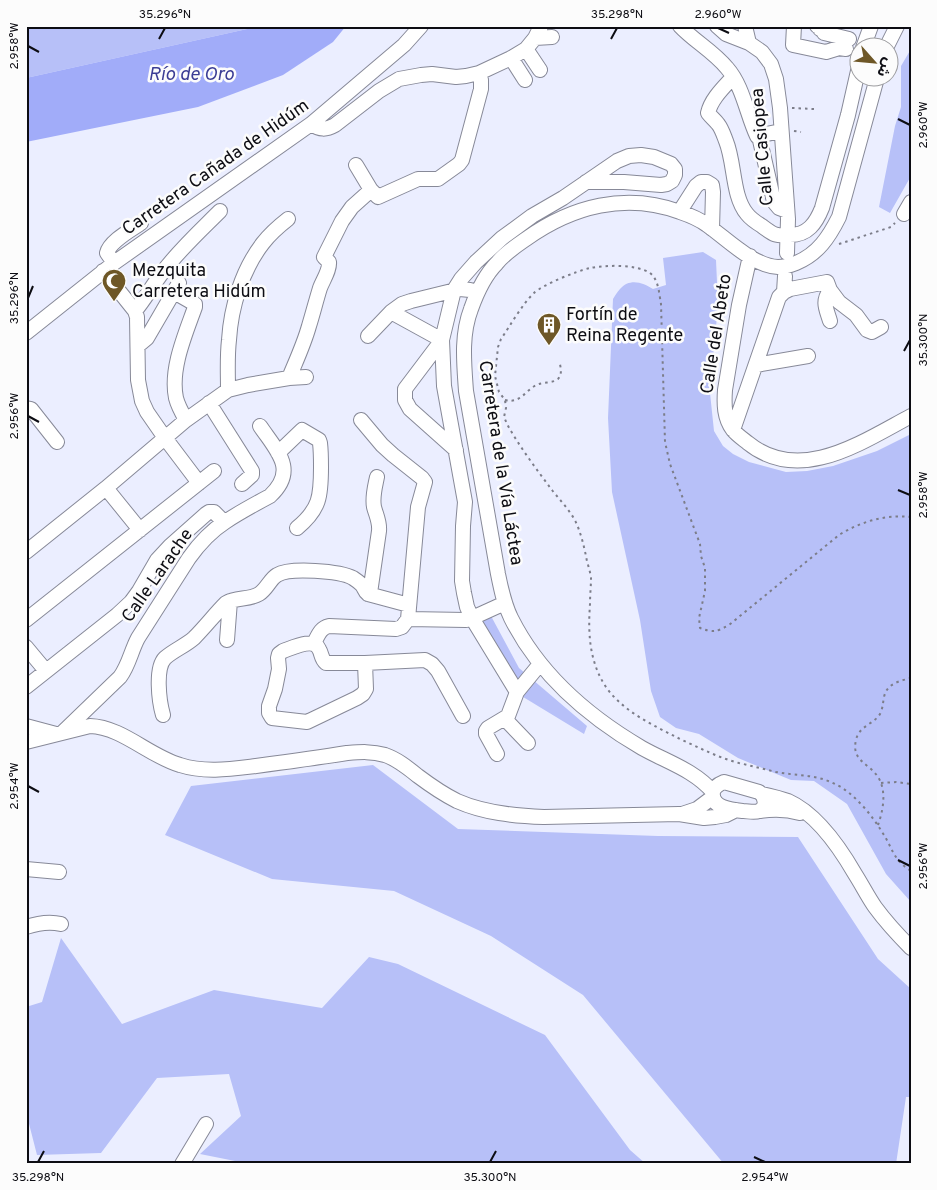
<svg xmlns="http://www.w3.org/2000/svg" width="937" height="1190" font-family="Overpass,'Noto Sans Arabic',sans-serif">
<rect width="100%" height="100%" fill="#ebeeff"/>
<!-- green -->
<path fill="#b7c0f8" d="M 26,26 L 260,26 L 26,78 Z
M 911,49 L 911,176 L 890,213 L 879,207 L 895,126 L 901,107 L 901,66 Z
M 703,252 L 716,260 L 718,305 L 710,393 L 714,431 L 723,446 L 733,454 L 749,462 L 786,472 L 807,471 L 833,466 L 877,451 L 911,434 L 911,902 L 886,874 L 847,804 L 814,781 L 791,780 L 738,758 L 699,734 L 676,728 L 660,717 L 651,691 L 640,620 L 612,492 L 608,418 L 613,299 C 615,296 617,292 620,289 C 629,278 643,282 653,289 L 666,285 L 663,258 Z
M 491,616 L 519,668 L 587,726 L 584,734 L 510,689 L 468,627 Z
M 373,765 L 458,829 L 658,836 L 798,837 L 878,959 L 911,989 L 911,1097 L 906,1097 L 896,1164 L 724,1164 L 583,995 L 491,936 L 394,891 L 272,879 L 165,835 L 191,786 Z
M 61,938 L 122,1024 L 214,990 L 322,1008 L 369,957 L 398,964 L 545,1035 L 630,1150 L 646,1164 L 250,1164 L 200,1154 L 241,1116 L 229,1074 L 157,1078 L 101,1153 L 37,1155 L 26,1112 L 26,1007 L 42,1002 Z"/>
<!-- water -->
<path fill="#a1acf9" d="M 260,26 L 346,26 L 333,42 L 283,75 L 198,107 L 26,142 L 26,78 Z"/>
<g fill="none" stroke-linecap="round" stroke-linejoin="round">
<defs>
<path id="minor" d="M 680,26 C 694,41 713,51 727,68 C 743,86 747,115 757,136 L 781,131
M 717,26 L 726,34 L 749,43 L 762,52 L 771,64 L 776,79 L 780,108 L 788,219 L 787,253
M 745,26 L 749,43
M 794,26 L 793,45 L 826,52 L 839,48 L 846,49
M 817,26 L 821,27 L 820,29 L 825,30 L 824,33 L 849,39
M 535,38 L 552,37
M 863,48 L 871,26
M 886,48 L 897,26
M 526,49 L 540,70
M 511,58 L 525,80
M 733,77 C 724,87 711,99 708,113 C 711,117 715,120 718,124 C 722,129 724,136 726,141 C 735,163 732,196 747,214 C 751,219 757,223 762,226 C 774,235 775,236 790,235 C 808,235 816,223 822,208 L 848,115 L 860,62
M 311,124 C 320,130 326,130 335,125 L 379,91 L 399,79 L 421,75 L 432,74 L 456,77 L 466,76 L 479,73 L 511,58 L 526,49 L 535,38 L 541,26
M 759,136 L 774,202 L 779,208 L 787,211
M 356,165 L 371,190 L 378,197 L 418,179 L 438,179 L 459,164 L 462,160 L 481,89 L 481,80 L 479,73
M 680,211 L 696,186 L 701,182 L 707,182 L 712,185 L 713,192 L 712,229
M 904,214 L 911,202
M 750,256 L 739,305 L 725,390 C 724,404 724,418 733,430 C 737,435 743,439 748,443 C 800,485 862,442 911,416
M 114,263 L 107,253 C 110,241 131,230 141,223
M 103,271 L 135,311 L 137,317 L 138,380 L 142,401 L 147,412 L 165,438 L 199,483
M 174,292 L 195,304 L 195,307 C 185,335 170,369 176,398 C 178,406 182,413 186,420
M 784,292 L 785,276
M 135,311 C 145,299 152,286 162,273 C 178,251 200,231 220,211
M 391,312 L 442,340 L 405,389 L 405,400 L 410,409 L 456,450
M 830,321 C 826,308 822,302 830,290
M 26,333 L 114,263 L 311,124 L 404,45 L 421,26
M 368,336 L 391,312 L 402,304 L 411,301 L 460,289 L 470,290 L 478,292
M 138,343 L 141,343 L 147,338 L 179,283
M 756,365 L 808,356
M 289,378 C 296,361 304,344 309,326 C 313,313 316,301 320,288 C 323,280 330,270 329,262 L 324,257 L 342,221 L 352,207 L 371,190
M 228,390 C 228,374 227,357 229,340 C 231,307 242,270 263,243 C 270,234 279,226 288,219
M 209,403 L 252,471 L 252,475 L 242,484
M 26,408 L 31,409 L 57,442
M 361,420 L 382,445 L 393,455 L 422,478 L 425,482 L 418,507 L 408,619
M 733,430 L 779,297 L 784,292 L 790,289 L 827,282 L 830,290 L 839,302 L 856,315 L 867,330 L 872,332 L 881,327
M 278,453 L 302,430 L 319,440 L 320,443 C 321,451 321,459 321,467 C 321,496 320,509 297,528
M 106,488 L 140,530
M 26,552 L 106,488 L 186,420 L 228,390 L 248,385 L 289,378 L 306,377
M 368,594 L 409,605
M 26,620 L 214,471
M 227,640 L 230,601
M 314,643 C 318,636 320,628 329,626 L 396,629 L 402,627 L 408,619 L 466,620 L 472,618 L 505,603
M 26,647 L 46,671
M 365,663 L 326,663 C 321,659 322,654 319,649 C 314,637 292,648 283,651 L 279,654 L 278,658 L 279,669 L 275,689 L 269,706 L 269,713 L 272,718 L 307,722 L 357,698 L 363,694 L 366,689 L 365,663 L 425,660 L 432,664 L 438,671 L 463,716
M 26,687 L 117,615 L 131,602 L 139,591 L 157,560 L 170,546 L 206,514 L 209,512 L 214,512 L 224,522
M 517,692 L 472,618 L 467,607 L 464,593 L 462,581 L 463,526 L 465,502 L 444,386 L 442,340 L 454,290 L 461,279 L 476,262 L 502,238 L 532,216 L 563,198 L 617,161 L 629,156 L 641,155 L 654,157 L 671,164 L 675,169 L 675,175 L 672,181 L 667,184 L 661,185 L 624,182 L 586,182
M 163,715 C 159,701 155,668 165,658 C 174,650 185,646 194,638 C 205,627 215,614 226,603 C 236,597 249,600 259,594 C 267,589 270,579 277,575 C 290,567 340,571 353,578 C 356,580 360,583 362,585 C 365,589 364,591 368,594 L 370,593 L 379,531 C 380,522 376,515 374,507 C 372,497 375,487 377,477
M 505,719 L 528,743
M 26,726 L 56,734
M 63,732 L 120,677 C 129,665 131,651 138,638 L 189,558 C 199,544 211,531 225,522 C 240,512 255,504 270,496 C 298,470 277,451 260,426
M 26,742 L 90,726 C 122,727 149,756 180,765 C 205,773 231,769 256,766 C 286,762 316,758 347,753 C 360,752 372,751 385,755 C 397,759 408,768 418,776 C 430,785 443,794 457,801 C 484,813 514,816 544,817 L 679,814 L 704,818 L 715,817 L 726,815 L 736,810
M 497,754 L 486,734 L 486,731 L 488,728 L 508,716 L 517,692 L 540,664
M 724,782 L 759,792 C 765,796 768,807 759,811 C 754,813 748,811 743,811 C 733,810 710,808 713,792 C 714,787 719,784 724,782 Z
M 713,792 C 694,770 667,762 642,748 C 589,717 539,674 511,618 C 504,604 501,589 498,574 L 466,391 C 464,363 461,335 471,309 C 477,292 485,275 497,263 C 505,253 516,246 526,239 C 572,206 626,192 680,212 C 689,215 699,219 707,225 C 727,239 753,266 778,267 C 784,267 791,265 796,263 C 818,254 829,237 839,217 L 877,78
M 762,794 C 771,796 780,798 788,801 C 817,814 840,848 855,874 C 862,885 868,897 875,907 C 886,922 898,935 911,948
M 760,811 C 774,809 786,809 800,813
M 682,814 L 697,809 L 713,797
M 26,869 L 59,872
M 26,927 C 38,923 49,921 61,924
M 182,1164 L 206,1124"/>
</defs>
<!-- minor casing -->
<use href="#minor" stroke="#878998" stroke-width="16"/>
<!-- path -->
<path stroke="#7c7d89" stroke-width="2" stroke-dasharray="2.5 4" stroke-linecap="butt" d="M 792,108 L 814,109
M 794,131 L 801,132
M 839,244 L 891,227 L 895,223
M 505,400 C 522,404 525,389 539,384 C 545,382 553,383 558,379 C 562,374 561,370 560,364
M 911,517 C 885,514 860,522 839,535 L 729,625 C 716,632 714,633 700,628 L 699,618 L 705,591 L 705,568 L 701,556 L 700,544 L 670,464 L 665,442 L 661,304 C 659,294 659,280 650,273 C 636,264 605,265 590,268 C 577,271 544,284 534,293 C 523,303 510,326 501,339 L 498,347 L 495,376 L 499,392 L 505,400 L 506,408 L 504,417 L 507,424 C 519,446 537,470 552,490 C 562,503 574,514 579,530 C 582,538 584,547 586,556 C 587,563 590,570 591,578 C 591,586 590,595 590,604 C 588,632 589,659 604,684 C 621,711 653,725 680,739 C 700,748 719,758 739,763 C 752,766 764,769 776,772 C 796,776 816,774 835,784 C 853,792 872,815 882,832 C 893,848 892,859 911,871
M 881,783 L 896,782 L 911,784
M 878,825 C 883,811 887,791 878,777 C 869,763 851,761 856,740 C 859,725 876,724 881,712 C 883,706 883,702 884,697 C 887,683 900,681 911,678"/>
<!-- minor -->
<use href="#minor" stroke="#fff" stroke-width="14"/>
</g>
<!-- ticks -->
<path fill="none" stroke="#0d0d13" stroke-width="2" d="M 718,28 L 729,33M 159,39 L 165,28M 611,39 L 617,28M 28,46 L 39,52M 898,119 L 910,125M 28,298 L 33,286M 904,351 L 910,340M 28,416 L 39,422M 898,490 L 910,495M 28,786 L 39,792M 898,860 L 910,866M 754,1157 L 765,1162M 38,1162 L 44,1151M 490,1162 L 496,1151"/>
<!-- icons -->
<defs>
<symbol id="mosque-pin" viewBox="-11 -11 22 30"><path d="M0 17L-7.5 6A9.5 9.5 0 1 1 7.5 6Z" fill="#6e5727" stroke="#fcfcfc"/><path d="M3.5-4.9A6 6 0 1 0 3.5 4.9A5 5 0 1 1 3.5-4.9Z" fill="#fff"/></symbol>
<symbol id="building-pin" viewBox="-11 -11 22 30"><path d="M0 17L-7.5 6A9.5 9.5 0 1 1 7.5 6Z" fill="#6e5727" stroke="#fcfcfc"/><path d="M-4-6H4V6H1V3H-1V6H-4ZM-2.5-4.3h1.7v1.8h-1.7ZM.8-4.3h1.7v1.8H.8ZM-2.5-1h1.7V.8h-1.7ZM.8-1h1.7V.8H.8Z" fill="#fff"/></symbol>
</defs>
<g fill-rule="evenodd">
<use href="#mosque-pin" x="100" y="267" width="28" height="38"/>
<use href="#building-pin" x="535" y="311" width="28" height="38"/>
</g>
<g text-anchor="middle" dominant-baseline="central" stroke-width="5" stroke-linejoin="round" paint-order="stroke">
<!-- street labels -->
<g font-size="18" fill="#0d0d13" stroke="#fcfcfc">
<text transform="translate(763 147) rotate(-95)">Calle Casiopea</text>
<text transform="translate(216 168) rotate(-35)">Carretera Cañada de Hidúm</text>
<text transform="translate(717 334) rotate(-81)">Calle del Abeto</text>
<text transform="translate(500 463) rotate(81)">Carretera de la Vía Láctea</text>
<text transform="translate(158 576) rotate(-55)">Calle Larache</text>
</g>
<!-- poi labels -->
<g font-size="18" fill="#0d0d13" stroke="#fcfcfc" text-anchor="start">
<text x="132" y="271">Mezquita<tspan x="132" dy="21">Carretera Hidúm</tspan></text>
<text x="566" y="315">Fortín de<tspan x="566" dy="21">Reina Regente</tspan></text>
</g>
<!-- water labels -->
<g font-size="19" font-style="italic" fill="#3b3d95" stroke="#fcfcfc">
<text x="191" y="75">Río de Oro</text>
</g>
</g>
<!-- border -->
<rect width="937" height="1190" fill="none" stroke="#fcfcfc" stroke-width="55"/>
<!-- north arrow -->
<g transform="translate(874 62) rotate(117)"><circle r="24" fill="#fcfcfc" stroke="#9c9c9f"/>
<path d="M0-4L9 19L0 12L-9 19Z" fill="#6e5727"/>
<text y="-8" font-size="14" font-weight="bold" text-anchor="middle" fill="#0d0d13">ش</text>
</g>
<rect x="28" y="28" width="882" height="1134" fill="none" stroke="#0d0d13" stroke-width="2"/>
<g font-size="12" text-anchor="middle" fill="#0d0d13">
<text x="165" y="18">35.296°N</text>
<text x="617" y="18">35.298°N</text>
<text x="718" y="18">2.960°W</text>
<text transform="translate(14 46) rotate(-90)" y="4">2.958°W</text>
<text transform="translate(923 125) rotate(-90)" y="4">2.960°W</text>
<text transform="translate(14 298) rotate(-90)" y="4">35.296°N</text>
<text transform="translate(923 340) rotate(-90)" y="4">35.300°N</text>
<text transform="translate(14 416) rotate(-90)" y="4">2.956°W</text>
<text transform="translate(923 495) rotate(-90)" y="4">2.958°W</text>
<text transform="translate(14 786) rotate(-90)" y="4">2.954°W</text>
<text transform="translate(923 866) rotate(-90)" y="4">2.956°W</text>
<text x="38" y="1181">35.298°N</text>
<text x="490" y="1181">35.300°N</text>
<text x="765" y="1181">2.954°W</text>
</g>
</svg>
